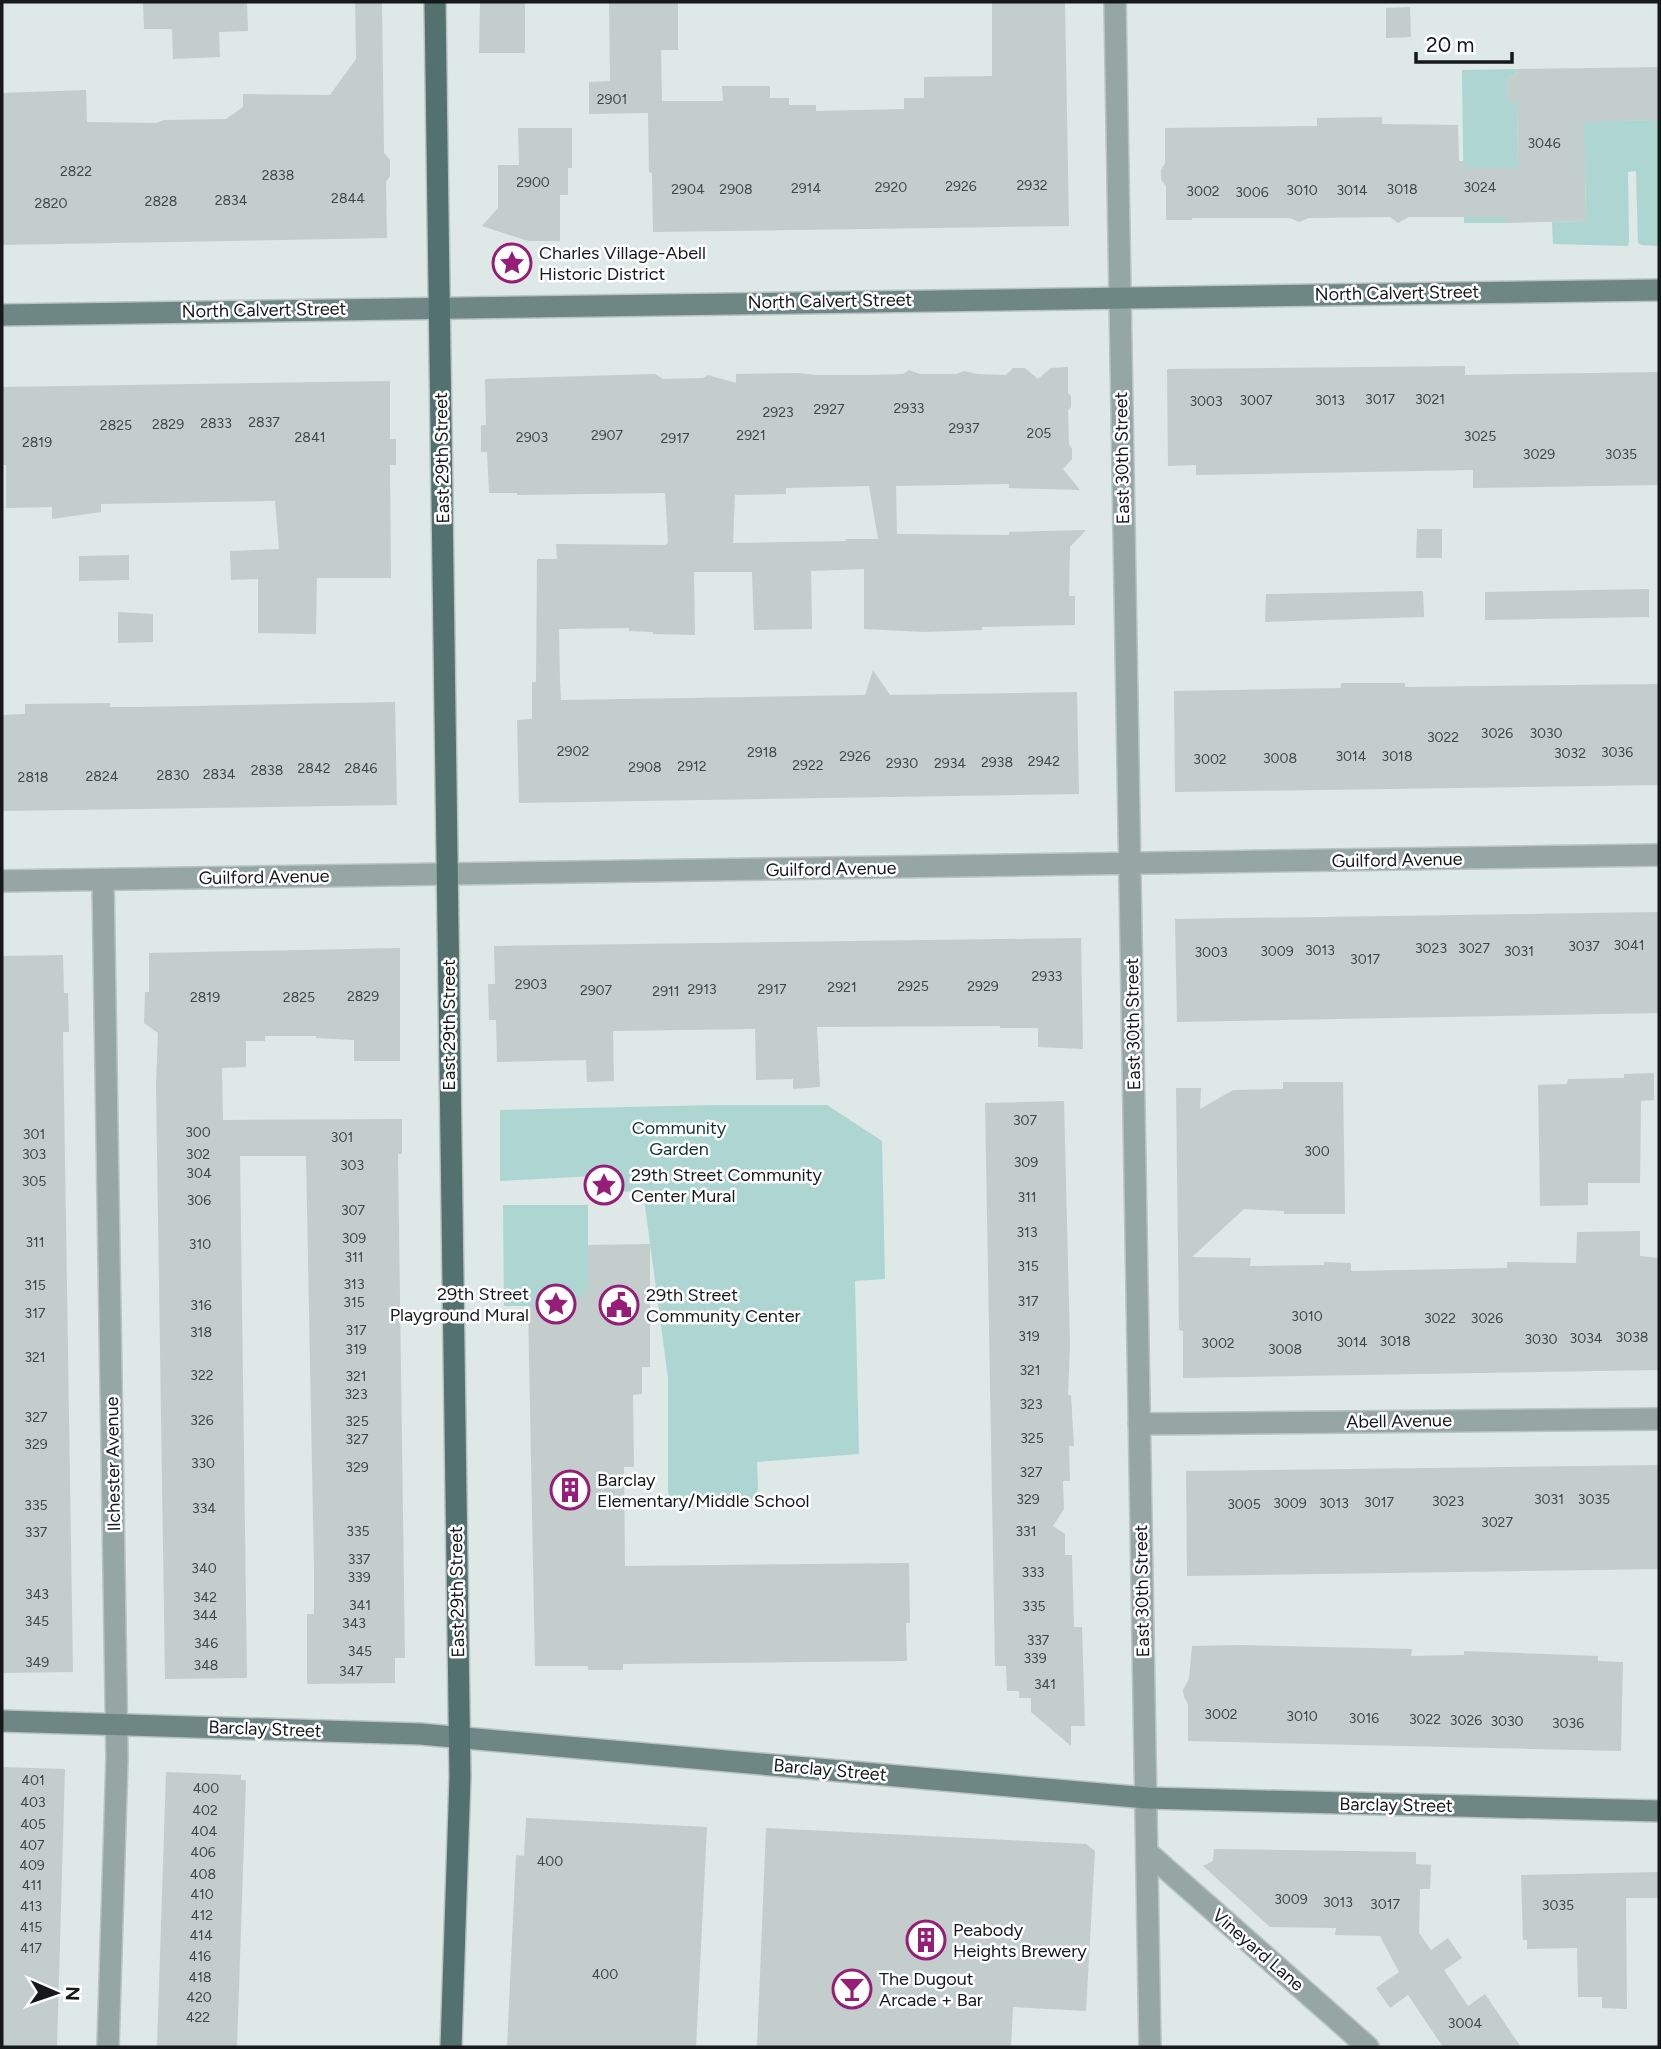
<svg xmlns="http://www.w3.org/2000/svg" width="1661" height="2049" font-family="Figtree,sans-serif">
<rect width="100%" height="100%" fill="#dde8e7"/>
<!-- green -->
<path fill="#add5d2" d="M 1516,69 L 1517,76 L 1507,77 L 1508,101 L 1517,102 L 1518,168 L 1507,168 L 1507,223 L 1464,223 L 1462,70 Z
M 1569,91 L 1604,121 L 1658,120 L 1659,113 L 1659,246 L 1642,245 L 1638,243 L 1636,171 L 1628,172 L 1629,241 L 1628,246 L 1553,244 L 1552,222 L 1586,221 L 1585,165 Z
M 716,1105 L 827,1105 L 882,1141 L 885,1279 L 855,1281 L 859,1454 L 757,1462 L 758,1489 L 754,1498 L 743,1503 L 678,1507 L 671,1503 L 668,1492 L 668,1378 L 643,1191 L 612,1192 L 596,1176 L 500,1181 L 500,1110 Z
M 503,1205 L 588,1205 L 588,1303 L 570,1306 L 504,1306 Z"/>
<!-- building -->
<path fill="#c2cdcc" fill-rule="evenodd" d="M 143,2 L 247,2 L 248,31 L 219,32 L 220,57 L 173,59 L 172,29 L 144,29 Z
M 355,2 L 382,2 L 384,153 L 390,160 L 390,176 L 386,182 L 387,238 L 2,245 L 2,93 L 86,90 L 87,122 L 156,123 L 164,120 L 226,119 L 243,107 L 243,94 L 330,95 L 356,59 Z
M 480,2 L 525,2 L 525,53 L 479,53 Z
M 609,2 L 678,2 L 678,50 L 661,50 L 662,101 L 723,101 L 722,86 L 770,86 L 770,98 L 789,98 L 789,105 L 816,105 L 816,111 L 904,109 L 904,98 L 924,98 L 924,77 L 992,76 L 992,2 L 1065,2 L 1069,226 L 653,232 L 652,173 L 649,172 L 648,113 L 589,114 L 589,82 L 610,81 Z
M 1410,7 L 1411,37 L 1386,38 L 1386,8 Z
M 1659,67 L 1658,120 L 1584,122 L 1586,221 L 1507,223 L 1507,217 L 1409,217 L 1398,223 L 1390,217 L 1309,218 L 1299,222 L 1290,218 L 1192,218 L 1192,220 L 1166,220 L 1166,186 L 1161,180 L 1161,170 L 1165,163 L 1165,128 L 1317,126 L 1317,118 L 1382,117 L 1382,124 L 1458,125 L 1459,161 L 1464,161 L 1464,168 L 1518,168 L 1517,102 L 1508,102 L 1507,77 L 1517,76 L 1516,69 Z
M 518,128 L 572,128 L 572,168 L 568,168 L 568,195 L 560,195 L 560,241 L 528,241 L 482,226 L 498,208 L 498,165 L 519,165 Z
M 1465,366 L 1465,375 L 1659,372 L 1659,485 L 1473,488 L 1473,470 L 1196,475 L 1196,465 L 1168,466 L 1167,369 Z
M 1068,367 L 1068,393 L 1071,396 L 1071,407 L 1068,410 L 1069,444 L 1072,449 L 1072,459 L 1063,469 L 1080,490 L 1009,488 L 1009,484 L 896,486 L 897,534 L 1009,535 L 1009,532 L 1086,530 L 1070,547 L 1069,596 L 1075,596 L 1075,625 L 982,627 L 982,630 L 925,632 L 864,629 L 864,569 L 811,571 L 812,629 L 754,630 L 752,572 L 694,572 L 695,635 L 653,634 L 653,632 L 629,631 L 629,628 L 559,629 L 560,681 L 561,700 L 865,695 L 873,670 L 890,695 L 1077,692 L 1079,794 L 519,803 L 517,720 L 532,719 L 532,682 L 536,682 L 537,559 L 557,559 L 556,544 L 665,545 L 668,543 L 665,493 L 517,495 L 517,493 L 489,493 L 487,452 L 481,452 L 481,425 L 486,425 L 485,379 L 655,374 L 663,379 L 703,378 L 708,375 L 736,383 L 736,374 L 798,373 L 816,375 L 868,375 L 903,374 L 909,370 L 920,374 L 956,374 L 964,371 L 977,374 L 1006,375 L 1013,368 L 1025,368 L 1038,379 L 1051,368 ZM 869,486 L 878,539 L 845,539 L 846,541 L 733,543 L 735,495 L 786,494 L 786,488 Z
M 390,381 L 390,439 L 396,439 L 396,465 L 390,465 L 391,578 L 317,578 L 316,634 L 258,633 L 258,579 L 231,580 L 230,551 L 279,549 L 275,501 L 101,504 L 101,512 L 52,519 L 52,507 L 6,508 L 6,465 L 2,465 L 2,387 Z
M 1417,529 L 1442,529 L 1442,558 L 1416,558 Z
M 129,555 L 129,580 L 79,581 L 79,556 Z
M 1649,589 L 1649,617 L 1485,620 L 1485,592 Z
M 1423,591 L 1424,617 L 1265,622 L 1266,594 Z
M 118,612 L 153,614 L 153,642 L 118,643 Z
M 1341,683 L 1405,683 L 1405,687 L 1659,684 L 1659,785 L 1175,792 L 1174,691 L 1341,688 Z
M 395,702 L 397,805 L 2,811 L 2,715 L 25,714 L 25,704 L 110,703 L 110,707 L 138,707 Z
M 1659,912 L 1659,1013 L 1177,1022 L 1175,919 Z
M 1081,938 L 1083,1049 L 1038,1047 L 1038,1028 L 1000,1028 L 1000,1026 L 817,1027 L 820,1087 L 793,1089 L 793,1079 L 756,1080 L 755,1029 L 613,1031 L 614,1081 L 587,1082 L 586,1060 L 497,1062 L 496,1020 L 489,1020 L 488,984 L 495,984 L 494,946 Z
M 400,948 L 400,1061 L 354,1061 L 354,1040 L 316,1038 L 316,1036 L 265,1036 L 265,1041 L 246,1041 L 246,1067 L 222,1068 L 223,1120 L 402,1119 L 402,1154 L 398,1154 L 405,1658 L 395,1658 L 395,1683 L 307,1684 L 307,1614 L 314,1614 L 314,1568 L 306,1156 L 240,1156 L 247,1678 L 165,1679 L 156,1085 L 158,1033 L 144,1023 L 145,992 L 149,992 L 149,953 Z
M 63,955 L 64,993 L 68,993 L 69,1032 L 63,1032 L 73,1672 L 2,1673 L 2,956 Z
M 1654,1073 L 1654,1100 L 1641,1101 L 1640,1183 L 1588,1183 L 1588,1205 L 1540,1206 L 1538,1085 L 1567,1084 L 1568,1079 L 1624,1078 L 1624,1074 Z
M 1283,1082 L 1343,1082 L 1345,1214 L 1284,1214 L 1284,1211 L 1244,1209 L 1192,1257 L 1251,1258 L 1250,1266 L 1324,1265 L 1324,1262 L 1351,1263 L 1351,1271 L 1507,1268 L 1507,1262 L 1576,1263 L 1577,1232 L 1640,1231 L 1640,1256 L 1659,1258 L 1659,1370 L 1183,1378 L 1183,1331 L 1179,1330 L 1176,1088 L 1201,1088 L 1200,1109 L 1233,1090 L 1283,1089 Z
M 1064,1101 L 1070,1344 L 1068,1395 L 1071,1395 L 1074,1446 L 1069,1446 L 1070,1481 L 1063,1481 L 1064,1509 L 1053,1526 L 1065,1534 L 1065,1555 L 1072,1555 L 1074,1627 L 1082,1627 L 1085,1726 L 1071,1726 L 1071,1746 L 1031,1712 L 1031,1698 L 1019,1698 L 1019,1691 L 1007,1691 L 1006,1666 L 995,1666 L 985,1103 Z
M 650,1244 L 650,1367 L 642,1367 L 642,1394 L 633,1395 L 634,1467 L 624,1467 L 625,1566 L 909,1563 L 910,1623 L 906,1623 L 907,1661 L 623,1664 L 623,1670 L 588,1670 L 588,1666 L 535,1666 L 528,1306 L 570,1306 L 588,1291 L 588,1245 Z
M 1659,1465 L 1659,1569 L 1187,1576 L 1186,1471 Z
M 1242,1645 L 1412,1649 L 1411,1656 L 1464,1655 L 1464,1651 L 1598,1656 L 1598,1661 L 1623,1662 L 1621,1751 L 1188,1741 L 1188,1704 L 1184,1697 L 1183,1690 L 1189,1679 L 1192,1646 Z
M 2,1767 L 65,1769 L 57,2047 L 2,2047 Z
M 166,1772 L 241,1775 L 241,1780 L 246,1780 L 237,2047 L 157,2047 Z
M 526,1818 L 707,1827 L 696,2047 L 507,2047 L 516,1855 L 524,1856 Z
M 766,1828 L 1086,1844 L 1095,1851 L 1086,2011 L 1013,2007 L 1011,2047 L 757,2047 Z
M 1214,1849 L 1416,1852 L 1416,1864 L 1431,1865 L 1430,1889 L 1420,1889 L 1419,1933 L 1431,1950 L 1448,1938 L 1462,1958 L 1444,1970 L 1468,2006 L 1485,1994 L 1521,2047 L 1443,2047 L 1408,1995 L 1390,2008 L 1376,1988 L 1399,1972 L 1380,1936 L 1335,1935 L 1336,1928 L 1270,1927 L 1203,1866 L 1213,1861 Z
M 1659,1872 L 1659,1898 L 1626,1898 L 1627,2009 L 1602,2008 L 1602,1997 L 1578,1997 L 1577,1948 L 1527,1949 L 1527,1940 L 1523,1940 L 1521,1875 Z"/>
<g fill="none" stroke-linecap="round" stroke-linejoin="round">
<defs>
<path id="street" d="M 1115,2 L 1150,2047
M 103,880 L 117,1758 L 108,2047
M 2,881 L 1659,855
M 1139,1424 L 1659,1419
M 1147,1852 L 1368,2047"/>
<path id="secondary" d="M 2,315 L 1659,290
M 2,1721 L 420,1734 L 1147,1798 L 1659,1811"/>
<path id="primary" d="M 435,2 L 460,1777 L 451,2047"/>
</defs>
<!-- street casing -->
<use href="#street" stroke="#b9c3c2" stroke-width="24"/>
<!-- secondary casing -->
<use href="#secondary" stroke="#b9c3c2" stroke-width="24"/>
<!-- primary casing -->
<use href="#primary" stroke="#b9c3c2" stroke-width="24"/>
<!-- street -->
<use href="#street" stroke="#95a6a5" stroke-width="21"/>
<!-- secondary -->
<use href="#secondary" stroke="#6e8785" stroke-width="21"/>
<!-- primary -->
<use href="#primary" stroke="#52716f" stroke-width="21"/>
</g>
<!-- icons -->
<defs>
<symbol id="sight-ring" viewBox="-11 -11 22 22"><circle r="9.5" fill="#fff" stroke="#961d78" stroke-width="1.5"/><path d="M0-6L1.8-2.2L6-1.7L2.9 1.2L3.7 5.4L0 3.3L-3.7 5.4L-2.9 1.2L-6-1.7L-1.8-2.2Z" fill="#961d78"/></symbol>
<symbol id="civic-ring" viewBox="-11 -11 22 22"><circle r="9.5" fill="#fff" stroke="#961d78" stroke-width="1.5"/><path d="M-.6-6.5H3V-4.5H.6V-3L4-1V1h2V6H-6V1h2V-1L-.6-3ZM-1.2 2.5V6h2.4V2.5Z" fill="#961d78"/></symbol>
<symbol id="building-ring" viewBox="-11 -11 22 22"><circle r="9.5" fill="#fff" stroke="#961d78" stroke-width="1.5"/><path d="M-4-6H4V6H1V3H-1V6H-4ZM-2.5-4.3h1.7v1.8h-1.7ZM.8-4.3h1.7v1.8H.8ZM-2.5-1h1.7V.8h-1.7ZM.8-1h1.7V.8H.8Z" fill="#961d78"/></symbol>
<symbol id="bar-ring" viewBox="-11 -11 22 22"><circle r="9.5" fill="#fff" stroke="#961d78" stroke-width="1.5"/><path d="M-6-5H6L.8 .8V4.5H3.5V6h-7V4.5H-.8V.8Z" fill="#961d78"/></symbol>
</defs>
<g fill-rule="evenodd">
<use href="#sight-ring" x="490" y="241" width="44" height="44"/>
<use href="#sight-ring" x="582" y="1163" width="44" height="44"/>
<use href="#sight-ring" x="534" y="1282" width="44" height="44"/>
<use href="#civic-ring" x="597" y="1283" width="44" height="44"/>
<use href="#building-ring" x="548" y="1468" width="44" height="44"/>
<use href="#building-ring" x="904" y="1918" width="44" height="44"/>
<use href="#bar-ring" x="830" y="1967" width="44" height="44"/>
</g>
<g text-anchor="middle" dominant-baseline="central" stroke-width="5" stroke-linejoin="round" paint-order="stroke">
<!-- number labels -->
<g font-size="14" fill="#404646">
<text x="612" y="99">2901</text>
<text x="1544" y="143">3046</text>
<text x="76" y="171">2822</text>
<text x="278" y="175">2838</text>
<text x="533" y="182">2900</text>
<text x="1032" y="185">2932</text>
<text x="961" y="186">2926</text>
<text x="891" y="187">2920</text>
<text x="1480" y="187">3024</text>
<text x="806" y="188">2914</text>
<text x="688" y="189">2904</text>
<text x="736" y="189">2908</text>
<text x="1402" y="189">3018</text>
<text x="1302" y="190">3010</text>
<text x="1352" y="190">3014</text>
<text x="1203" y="191">3002</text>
<text x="1252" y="192">3006</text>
<text x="348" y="198">2844</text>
<text x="231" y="200">2834</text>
<text x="161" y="201">2828</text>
<text x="51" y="203">2820</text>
<text x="1380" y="399">3017</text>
<text x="1430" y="399">3021</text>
<text x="1256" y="400">3007</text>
<text x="1330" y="400">3013</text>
<text x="1206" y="401">3003</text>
<text x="909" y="408">2933</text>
<text x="829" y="409">2927</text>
<text x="778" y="412">2923</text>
<text x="264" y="422">2837</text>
<text x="216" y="423">2833</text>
<text x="168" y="424">2829</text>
<text x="116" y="425">2825</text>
<text x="964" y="428">2937</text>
<text x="1039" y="433">205</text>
<text x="607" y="435">2907</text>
<text x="751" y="435">2921</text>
<text x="1480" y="436">3025</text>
<text x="310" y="437">2841</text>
<text x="532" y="437">2903</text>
<text x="675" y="438">2917</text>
<text x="37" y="442">2819</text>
<text x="1539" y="454">3029</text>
<text x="1621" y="454">3035</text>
<text x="1497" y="733">3026</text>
<text x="1546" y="733">3030</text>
<text x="1443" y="737">3022</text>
<text x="573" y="751">2902</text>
<text x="762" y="752">2918</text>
<text x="1617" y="752">3036</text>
<text x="1570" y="753">3032</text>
<text x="855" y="756">2926</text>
<text x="1351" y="756">3014</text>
<text x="1397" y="756">3018</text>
<text x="1280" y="758">3008</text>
<text x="1210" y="759">3002</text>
<text x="1044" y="761">2942</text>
<text x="997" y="762">2938</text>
<text x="902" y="763">2930</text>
<text x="950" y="763">2934</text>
<text x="808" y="765">2922</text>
<text x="692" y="766">2912</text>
<text x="645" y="767">2908</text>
<text x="314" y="768">2842</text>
<text x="361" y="768">2846</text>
<text x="267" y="770">2838</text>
<text x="219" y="774">2834</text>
<text x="173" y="775">2830</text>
<text x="102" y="776">2824</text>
<text x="33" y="777">2818</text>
<text x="1629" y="945">3041</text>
<text x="1584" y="946">3037</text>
<text x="1431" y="948">3023</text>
<text x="1474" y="948">3027</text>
<text x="1320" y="950">3013</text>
<text x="1277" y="951">3009</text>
<text x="1519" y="951">3031</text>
<text x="1211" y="952">3003</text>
<text x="1365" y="959">3017</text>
<text x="1047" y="976">2933</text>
<text x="531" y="984">2903</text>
<text x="913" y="986">2925</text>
<text x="983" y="986">2929</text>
<text x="842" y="987">2921</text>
<text x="702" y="989">2913</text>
<text x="772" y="989">2917</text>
<text x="596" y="990">2907</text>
<text x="666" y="991">2911</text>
<text x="363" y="996">2829</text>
<text x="205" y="997">2819</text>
<text x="299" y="997">2825</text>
<text x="1025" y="1120">307</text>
<text x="198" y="1132">300</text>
<text x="34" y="1134">301</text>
<text x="342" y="1137">301</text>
<text x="1317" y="1151">300</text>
<text x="34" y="1154">303</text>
<text x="198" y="1154">302</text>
<text x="1026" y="1162">309</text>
<text x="352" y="1165">303</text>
<text x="199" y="1173">304</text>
<text x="34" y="1181">305</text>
<text x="1027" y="1197">311</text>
<text x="199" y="1200">306</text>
<text x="353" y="1210">307</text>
<text x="1027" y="1232">313</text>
<text x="354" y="1238">309</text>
<text x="35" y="1242">311</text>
<text x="200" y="1244">310</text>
<text x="354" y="1257">311</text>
<text x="1028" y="1266">315</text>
<text x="354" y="1284">313</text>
<text x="35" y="1285">315</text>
<text x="1028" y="1301">317</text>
<text x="354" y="1302">315</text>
<text x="201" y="1305">316</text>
<text x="35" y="1313">317</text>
<text x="1307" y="1316">3010</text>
<text x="1440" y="1318">3022</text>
<text x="1487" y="1318">3026</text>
<text x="356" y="1330">317</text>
<text x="201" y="1332">318</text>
<text x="1029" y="1336">319</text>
<text x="1632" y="1337">3038</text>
<text x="1586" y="1338">3034</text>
<text x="1541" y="1339">3030</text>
<text x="1395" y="1341">3018</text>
<text x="1352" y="1342">3014</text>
<text x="1218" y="1343">3002</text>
<text x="356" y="1349">319</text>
<text x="1285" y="1349">3008</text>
<text x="35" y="1357">321</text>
<text x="1030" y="1370">321</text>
<text x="202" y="1375">322</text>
<text x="356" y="1376">321</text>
<text x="356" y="1394">323</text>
<text x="1031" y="1404">323</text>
<text x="36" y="1417">327</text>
<text x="202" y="1420">326</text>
<text x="357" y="1421">325</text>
<text x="1032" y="1438">325</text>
<text x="357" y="1439">327</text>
<text x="36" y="1444">329</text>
<text x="203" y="1463">330</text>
<text x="357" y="1467">329</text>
<text x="1031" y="1472">327</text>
<text x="1028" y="1499">329</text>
<text x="1549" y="1499">3031</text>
<text x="1594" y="1499">3035</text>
<text x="1448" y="1501">3023</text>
<text x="1379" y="1502">3017</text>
<text x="1290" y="1503">3009</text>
<text x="1334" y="1503">3013</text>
<text x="1244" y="1504">3005</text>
<text x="36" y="1505">335</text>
<text x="204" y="1508">334</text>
<text x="1497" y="1522">3027</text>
<text x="358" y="1531">335</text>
<text x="1026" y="1531">331</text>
<text x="36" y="1532">337</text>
<text x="359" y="1559">337</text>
<text x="204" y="1568">340</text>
<text x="1033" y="1572">333</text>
<text x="359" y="1577">339</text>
<text x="37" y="1594">343</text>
<text x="205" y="1597">342</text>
<text x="360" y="1605">341</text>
<text x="1034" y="1606">335</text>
<text x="205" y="1615">344</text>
<text x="37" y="1621">345</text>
<text x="354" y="1623">343</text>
<text x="1038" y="1640">337</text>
<text x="206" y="1643">346</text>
<text x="360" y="1651">345</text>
<text x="1035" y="1658">339</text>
<text x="37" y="1662">349</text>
<text x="206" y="1665">348</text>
<text x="351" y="1671">347</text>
<text x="1045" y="1684">341</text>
<text x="1221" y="1714">3002</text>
<text x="1302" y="1716">3010</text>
<text x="1364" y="1718">3016</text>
<text x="1425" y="1719">3022</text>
<text x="1466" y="1720">3026</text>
<text x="1507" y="1721">3030</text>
<text x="1568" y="1723">3036</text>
<text x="33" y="1780">401</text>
<text x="206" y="1788">400</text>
<text x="33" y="1802">403</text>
<text x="205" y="1810">402</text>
<text x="33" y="1824">405</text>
<text x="204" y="1831">404</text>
<text x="32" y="1845">407</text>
<text x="203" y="1852">406</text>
<text x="550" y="1861">400</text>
<text x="32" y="1865">409</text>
<text x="203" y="1874">408</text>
<text x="32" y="1885">411</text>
<text x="202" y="1894">410</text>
<text x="1291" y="1899">3009</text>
<text x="1338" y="1902">3013</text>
<text x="1385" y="1904">3017</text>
<text x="1558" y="1905">3035</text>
<text x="31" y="1906">413</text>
<text x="202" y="1915">412</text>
<text x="31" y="1927">415</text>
<text x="201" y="1935">414</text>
<text x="31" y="1948">417</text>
<text x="200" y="1956">416</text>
<text x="605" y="1974">400</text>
<text x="200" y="1977">418</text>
<text x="199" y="1997">420</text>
<text x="198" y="2017">422</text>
<text x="1465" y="2023">3004</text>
</g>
<!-- poi labels -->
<g font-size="18" fill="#151919" stroke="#fff" text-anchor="start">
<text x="539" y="253">Charles Village-Abell<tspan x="539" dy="21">Historic District</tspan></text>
<text x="631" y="1175">29th Street Community<tspan x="631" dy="21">Center Mural</tspan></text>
<text x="529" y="1294" text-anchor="end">29th Street<tspan x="529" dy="21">Playground Mural</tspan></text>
<text x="646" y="1295">29th Street<tspan x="646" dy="21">Community Center</tspan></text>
<text x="597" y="1480">Barclay<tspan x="597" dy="21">Elementary/Middle School</tspan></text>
<text x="953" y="1930">Peabody<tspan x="953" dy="21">Heights Brewery</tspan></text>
<text x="879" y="1979">The Dugout<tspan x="879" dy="21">Arcade + Bar</tspan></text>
</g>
<!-- street labels -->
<g font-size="18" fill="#151919" stroke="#fff">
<text transform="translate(1397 293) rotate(-1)">North Calvert Street</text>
<text transform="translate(830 301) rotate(-1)">North Calvert Street</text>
<text transform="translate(264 310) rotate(-1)">North Calvert Street</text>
<text transform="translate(442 458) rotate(-91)">East 29th Street</text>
<text transform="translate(1122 458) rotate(-91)">East 30th Street</text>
<text transform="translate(1397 860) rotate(-1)">Guilford Avenue</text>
<text transform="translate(831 869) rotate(-1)">Guilford Avenue</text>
<text transform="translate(264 877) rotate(-1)">Guilford Avenue</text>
<text transform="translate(1133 1024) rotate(-91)">East 30th Street</text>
<text transform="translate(449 1025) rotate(-90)">East 29th Street</text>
<text transform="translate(1399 1421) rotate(-1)">Abell Avenue</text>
<text transform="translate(113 1464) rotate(-91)">Ilchester Avenue</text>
<text transform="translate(1142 1591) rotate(-91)">East 30th Street</text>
<text transform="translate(457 1592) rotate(-91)">East 29th Street</text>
<text transform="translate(265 1729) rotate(2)">Barclay Street</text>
<text transform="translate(830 1770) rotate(5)">Barclay Street</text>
<text transform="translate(1396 1805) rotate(1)">Barclay Street</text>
<text transform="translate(1258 1950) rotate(41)">Vineyard Lane</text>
</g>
<!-- park labels -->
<g font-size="18" fill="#0d3533" stroke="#fff">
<text x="679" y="1128">Community<tspan x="679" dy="21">Garden</tspan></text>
</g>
</g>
<!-- border -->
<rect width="1661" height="2049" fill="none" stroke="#151919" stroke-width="7"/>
<!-- north arrow -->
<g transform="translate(56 1993) rotate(92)" stroke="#ffffff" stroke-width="5" paint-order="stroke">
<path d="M0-5L12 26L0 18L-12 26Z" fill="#151919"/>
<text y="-10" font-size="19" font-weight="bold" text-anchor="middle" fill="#151919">N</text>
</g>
<!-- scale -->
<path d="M1416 52v10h96v-10" fill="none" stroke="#151919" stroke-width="3.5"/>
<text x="1426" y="52" font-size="21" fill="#151919" stroke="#ffffff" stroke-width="5" paint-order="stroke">20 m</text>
</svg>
